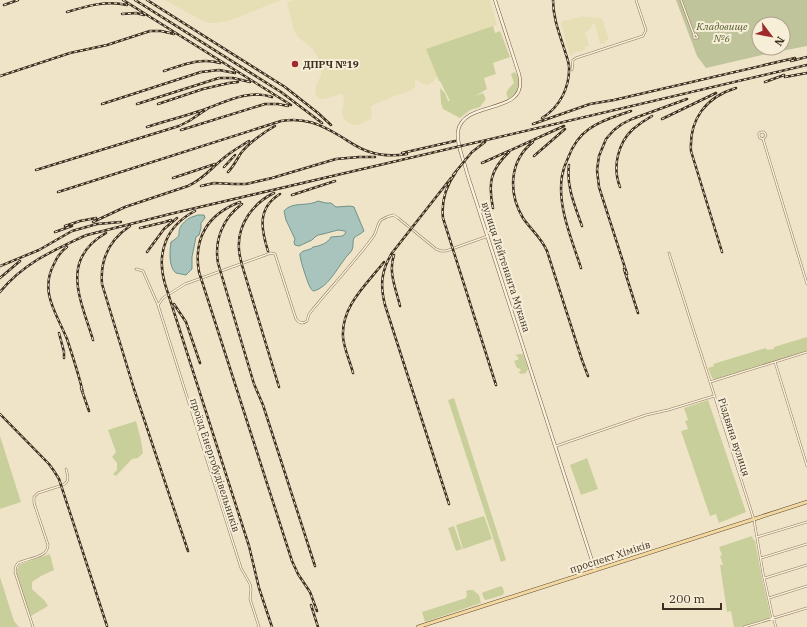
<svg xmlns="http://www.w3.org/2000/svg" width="807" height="627" font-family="'IBM Plex Serif',serif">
<rect width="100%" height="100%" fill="#f0e4c8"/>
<!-- farmland -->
<path fill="#e6deb5" d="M 165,0 L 281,0 L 228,21 L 215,23 L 209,23 L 199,19 Z
M 294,0 L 490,0 L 497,25 L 426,49 L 437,76 L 434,81 L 428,85 L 422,84 L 417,80 L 415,81 L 415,87 L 412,90 L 392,97 L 371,106 L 372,116 L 371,119 L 358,125 L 354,125 L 347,122 L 343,117 L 342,113 L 344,101 L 343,94 L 341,94 L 324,99 L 320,99 L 317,97 L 315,93 L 316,86 L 321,75 L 321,66 L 318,58 L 312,48 L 298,37 L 294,31 L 287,2 Z
M 584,16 L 586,17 L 602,18 L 609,39 L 606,41 L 605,43 L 600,44 L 595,24 L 593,24 L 589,30 L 585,32 L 589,46 L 585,47 L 585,50 L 573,53 L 573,55 L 570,56 L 561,23 L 563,21 Z"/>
<!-- green -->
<path fill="#c9cf9b" d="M 493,26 L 495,33 L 500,31 L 510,57 L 493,63 L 496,74 L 484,78 L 487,89 L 475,96 L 483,93 L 486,99 L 480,107 L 470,110 L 460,118 L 443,109 L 441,103 L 440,88 L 445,93 L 448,101 L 450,101 L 440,81 L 439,81 L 426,49 Z
M 515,72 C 522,81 518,94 509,99 C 503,92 509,89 514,83 L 511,74 Z
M 807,337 L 807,351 L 715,380 L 712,378 L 708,368 L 714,366 L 713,364 L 766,348 L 767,350 L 774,349 L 774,347 Z
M 520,354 L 523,354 L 528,369 L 526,373 L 521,374 L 518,372 L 521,371 L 520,369 L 517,368 L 514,361 L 519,359 L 517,356 L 515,355 Z
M 454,398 L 500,541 L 506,560 L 501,562 L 448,400 Z
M 708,400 L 746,512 L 719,523 L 716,514 L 710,516 L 681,431 L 688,429 L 685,421 L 688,420 L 684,408 Z
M 136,421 L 141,440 L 143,453 L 138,458 L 132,459 L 116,476 L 113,474 L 117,470 L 117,463 L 112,457 L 116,452 L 108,430 Z
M 0,436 L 21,502 L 0,509 Z
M 587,458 L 598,489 L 581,495 L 570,465 Z
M 484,516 L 492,539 L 463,549 L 456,525 Z
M 454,526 L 462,549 L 456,551 L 448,528 Z
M 752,536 L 753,539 L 755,541 L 762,578 L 771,618 L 741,627 L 734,627 L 731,611 L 727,612 L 720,565 L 723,565 L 720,556 L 722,555 L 719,547 Z
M 50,554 L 54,570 L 41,576 L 32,582 L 32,589 L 45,601 L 48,606 L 31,616 L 25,600 L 17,574 L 17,570 L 19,565 L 23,563 Z
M 0,577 L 14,621 L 19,627 L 0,627 Z
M 501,586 L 503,588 L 504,592 L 503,595 L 486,600 L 484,599 L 482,593 L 484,592 Z
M 469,590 L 473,590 L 479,595 L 481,603 L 425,622 L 422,612 L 466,598 L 467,595 L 466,591 Z"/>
<!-- cemetery -->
<path fill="#bfc49a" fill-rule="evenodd" d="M 676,0 L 807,0 L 807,46 L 771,53 L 706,68 L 697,56 ZM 759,24 L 783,24 L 783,48 L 759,48 Z"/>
<!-- water -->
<path fill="#a9c4bc" stroke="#6f938a" d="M 318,201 L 326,203 L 331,203 L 336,207 L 350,206 L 354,207 L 364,231 C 361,234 357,235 354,238 C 352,242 354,246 352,250 C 350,254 346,256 344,260 C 336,270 328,287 314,291 C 311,290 312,290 310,287 C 308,284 299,257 300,254 C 303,249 310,251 313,247 C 320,246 328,243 331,237 L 343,236 L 346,232 L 345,231 L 338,230 L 323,234 L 318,235 L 315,237 L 312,240 L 299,246 L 295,245 L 294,242 L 295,239 L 286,220 L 284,211 C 292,201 308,207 318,201 Z
M 198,215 L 204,215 L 205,218 L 201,223 L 201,228 L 199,235 L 196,237 L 192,257 L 192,269 L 186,275 C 183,274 179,274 176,273 C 168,267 170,250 171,242 C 184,234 176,234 181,226 C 184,222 188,218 192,217 C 194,216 196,216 198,215 Z"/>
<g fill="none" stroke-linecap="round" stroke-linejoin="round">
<defs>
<path id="minor" d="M 681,0 L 694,35 L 694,38 L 697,38 L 698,37 L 697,36 L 696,34 L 694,35
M 572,70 L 573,60 L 576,58 L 643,36 L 646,30 L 636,0
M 763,139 L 765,137 L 766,135 L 764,132 L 762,132 L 759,133 L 759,136 L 760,138 L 763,139 L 807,284
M 669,253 L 754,520 L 763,573 L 772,614 L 776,627
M 136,269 L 143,271 L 158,305 L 241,568 L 250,584 L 251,589 L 250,599 L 259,627
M 158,305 L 163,298 L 185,284 L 271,253 L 275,254 L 296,319 C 299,323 303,324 307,321 L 309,314 C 330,288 353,264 373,237 C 377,232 377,224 381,220 C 384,218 389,216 393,215 L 398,218 L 436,249 L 441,251 L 446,251 L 488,236
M 775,362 L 807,466
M 710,382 L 807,352
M 556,446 L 646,415 L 668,410 L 714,396
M 757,537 L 807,522
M 761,558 L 807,544
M 765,578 L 807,565
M 769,598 L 807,586
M 33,627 L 15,572 L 16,566 L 18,563 C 28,558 48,558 48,545 L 34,503 L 34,497 L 38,493 L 63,485 C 70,481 68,476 66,469
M 744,627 L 807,608"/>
<path id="secondary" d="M 495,0 L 519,74 C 530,117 464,98 458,131 C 456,144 464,160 467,173 L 595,570"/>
<path id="primary" d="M 418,627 L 807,502"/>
</defs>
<!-- minor casing -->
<use href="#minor" stroke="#8d765c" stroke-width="2.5"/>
<!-- secondary casing -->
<use href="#secondary" stroke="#6f573f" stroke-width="3.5"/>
<!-- primary casing -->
<use href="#primary" stroke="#5b4430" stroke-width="4"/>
<!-- minor -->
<use href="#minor" stroke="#faf1dc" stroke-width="1.5"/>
<!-- secondary -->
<use href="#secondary" stroke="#faf1dc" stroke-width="2.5"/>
<!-- primary -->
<use href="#primary" stroke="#f3d9a0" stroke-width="3"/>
<defs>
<path id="rail" d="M 123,0 L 291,105
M 135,0 L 281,92 L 322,123
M 147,0 L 285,87 L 318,113 L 331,125
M 4,5 L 18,0
M 67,12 C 87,6 107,0 127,5
M 122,14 L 136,13 L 144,15
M 791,61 L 807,57
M 164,71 C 183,65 201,57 220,63
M 0,76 L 70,53 L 107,45 L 150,31 L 161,31 L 174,34
M 785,77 L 807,73
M 765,82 L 784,75
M 102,104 L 201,72 L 219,70 L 235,73
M 137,104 L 219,78 L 233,78 L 250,82
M 158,104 L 203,89 L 229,83 L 238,82
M 542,118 C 560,107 570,87 569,66 C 568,59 565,52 563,45 C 558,30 553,16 553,0
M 662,119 L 716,93
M 533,124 L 590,104 L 614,100 L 795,58
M 147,127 C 166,121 185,116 203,110 C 225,102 249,89 272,97
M 181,130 L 265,104 L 278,104 L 288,106
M 533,142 C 509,161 508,193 523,218 C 531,230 541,237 547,251 L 582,360 L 588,376
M 402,153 L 455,141
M 534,156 L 565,129
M 482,163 L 564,126
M 569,165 C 566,186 575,206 582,226
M 224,167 L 235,155
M 36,170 L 179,126 L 189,121 L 210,107
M 228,172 C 234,166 237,159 241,153 C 249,143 264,132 275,126
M 456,172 C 446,186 441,200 443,218 L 496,385
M 453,175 L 472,152 L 485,142
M 173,178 L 215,164
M 201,186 L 214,183 L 233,184 L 246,184 L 272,178 L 336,159 L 359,157 L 375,157
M 620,187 C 612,167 618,143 633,129 C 639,124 645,120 652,116
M 58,192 L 281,121 C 304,117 320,124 340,136 C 350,142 359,149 370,152 C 382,156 395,156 407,154
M 274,193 C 253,203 237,225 239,249 C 239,255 241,260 242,265 L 279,387
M 292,195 L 335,181
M 240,202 C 208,214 193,238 199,272 L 292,561 L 298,574 L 310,592 L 317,611
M 242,204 C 223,218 214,240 218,263 L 254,384 L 263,405 L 315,566
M 493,208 C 488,184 490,170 509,152
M 195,211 C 166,226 156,253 165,284 L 249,546 L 259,588 L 272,627
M 93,222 L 125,207 L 188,186 C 204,179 211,168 225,157 C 232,151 241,146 249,141
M 65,226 L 80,221 L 96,218
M 130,226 C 109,240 100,259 102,284 L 134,389 L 188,551
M 140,228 L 165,222 L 171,220
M 55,232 L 72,226
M 67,247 C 61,251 57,257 54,264 C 39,292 57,314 67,339 C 73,357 79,375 83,393
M 268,251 C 261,229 257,208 280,194
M 147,252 L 164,229 L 177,218
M 722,252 L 691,151 C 689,119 706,97 736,88
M 394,255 C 388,272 396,289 400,306
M 0,266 L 39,250 L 72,231 L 97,224 L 121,222
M 581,268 C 572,240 557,206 562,176 C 563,170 565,164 568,158 C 572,147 579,136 589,129 C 601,120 617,116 631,111
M 624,269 L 638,313
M 627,274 L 599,187 L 597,170 L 599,156 L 606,139 L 614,130 L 622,124 L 632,119 L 687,99
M 0,278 L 20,261
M 0,292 C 23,264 50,252 82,237 L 87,235 L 170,214 L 807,65
M 174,304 L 186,322 L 200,363
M 59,333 L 64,352 L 64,358
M 93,340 C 81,300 59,260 106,233
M 353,373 C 350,361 344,349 343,337 C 341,306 367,284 384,262
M 81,388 L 89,411
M 0,414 L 49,464 L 54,471 L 59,479 L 107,626
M 449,504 L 385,305 C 380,285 381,271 392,253 L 451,178
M 311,605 L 318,627"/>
</defs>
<!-- rail casing -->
<use href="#rail" stroke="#3d2e20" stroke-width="2.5"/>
<!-- rail -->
<use href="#rail" stroke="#f7eed8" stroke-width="1" stroke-dasharray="3" stroke-linecap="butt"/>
</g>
<!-- markers -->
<circle fill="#9e2a2b" stroke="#f7eed8" stroke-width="1.5" cx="295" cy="64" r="4"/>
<g text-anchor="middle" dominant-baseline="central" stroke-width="4" stroke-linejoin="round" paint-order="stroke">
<!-- park labels -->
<g font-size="10" font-style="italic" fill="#4d5a26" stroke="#f7eed8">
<text x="722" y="26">Кладовище<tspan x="722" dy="12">№6</tspan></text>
</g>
<!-- poi labels -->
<g font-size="10" font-weight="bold" fill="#3d2e20" stroke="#f7eed8" text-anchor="start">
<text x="303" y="64">ДПРЧ №19</text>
</g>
<!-- street labels -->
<g font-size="10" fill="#3d2e20" stroke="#f7eed8">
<text transform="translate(506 267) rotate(72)">вулиця Лейтенанта Мукана</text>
<text transform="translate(734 437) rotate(72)">Різдвяна вулиця</text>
<text transform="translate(215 465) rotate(72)">проїзд Енергобудівельників</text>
<text transform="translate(610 557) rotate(-18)">проспект Хіміків</text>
</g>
</g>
<!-- north arrow -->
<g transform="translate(771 36) rotate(122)"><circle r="19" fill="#f7eed8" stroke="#ada18e"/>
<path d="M0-3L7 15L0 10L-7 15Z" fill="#9e2a2b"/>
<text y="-6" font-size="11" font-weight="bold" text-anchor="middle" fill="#3d2e20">N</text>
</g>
<!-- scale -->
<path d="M663 603v6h58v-6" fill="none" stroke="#3d2e20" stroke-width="2"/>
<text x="669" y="603" font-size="12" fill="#3d2e20" stroke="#f7eed8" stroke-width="3" paint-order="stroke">200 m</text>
</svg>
